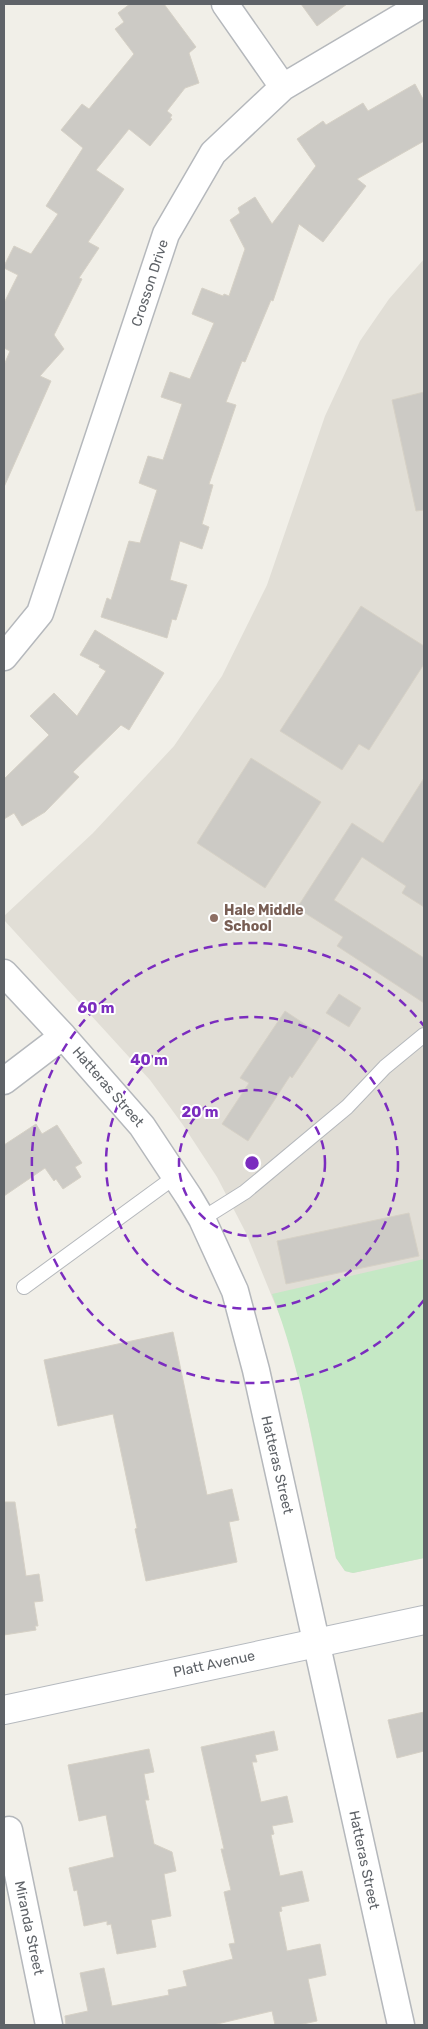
<svg xmlns="http://www.w3.org/2000/svg" width="428" height="2029" font-family="Rubik,sans-serif">
<rect width="100%" height="100%" fill="#f1efe8"/>
<!-- education -->
<path fill="#e1ded6" d="M 424,259 L 424,1558 L 353,1573 L 345,1571 L 336,1558 L 302,1390 L 288,1336 L 246,1233 L 217,1177 L 183,1125 L 150,1080 L 4,920 L 4,916 L 93,833 L 174,746 L 222,676 L 267,585 L 325,416 L 360,341 L 389,299 Z"/>
<!-- green -->
<path fill="#c5e8c5" d="M 424,1259 L 424,1558 L 353,1573 L 345,1571 L 336,1558 C 318,1469 304,1379 272,1294 Z"/>
<!-- building -->
<path fill="#cccac5" stroke="#d6d1c6" d="M 130,4 L 164,4 L 196,47 L 189,53 L 199,83 L 185,88 L 167,111 L 172,115 L 170,118 L 172,119 L 150,146 L 129,129 L 96,170 L 124,189 L 88,242 L 99,248 L 79,278 L 82,279 L 54,335 L 64,349 L 40,376 L 51,381 L 4,487 L 4,365 L 10,351 L 4,348 L 4,303 L 18,275 L 4,268 L 4,266 L 14,246 L 31,254 L 58,214 L 46,206 L 83,148 L 61,130 L 82,104 L 89,109 L 134,54 L 115,29 L 124,22 L 118,13 Z
M 301,4 L 347,4 L 317,26 Z
M 415,84 L 424,101 L 424,141 L 357,179 L 366,186 L 323,242 L 299,224 L 273,301 L 271,300 L 245,362 L 242,361 L 226,402 L 236,405 L 209,484 L 213,485 L 202,524 L 209,527 L 202,549 L 180,541 L 170,580 L 187,585 L 176,620 L 172,619 L 167,638 L 101,617 L 107,598 L 111,600 L 129,541 L 140,543 L 157,490 L 139,483 L 148,456 L 163,460 L 182,404 L 161,397 L 170,372 L 190,379 L 214,323 L 192,314 L 202,288 L 223,296 L 224,294 L 229,296 L 245,249 L 230,220 L 240,213 L 238,208 L 255,197 L 272,224 L 316,166 L 297,139 L 323,121 L 326,125 L 363,103 L 368,111 Z
M 424,392 L 424,510 L 416,511 L 392,400 Z
M 361,606 L 424,646 L 424,664 L 369,750 L 359,744 L 342,770 L 280,731 Z
M 95,630 L 164,673 L 129,730 L 121,725 L 73,772 L 79,777 L 45,812 L 22,826 L 14,813 L 4,819 L 4,779 L 49,735 L 30,716 L 54,693 L 77,716 L 106,671 L 99,667 L 100,665 L 80,655 Z
M 251,758 L 321,802 L 265,888 L 197,843 Z
M 424,778 L 424,907 L 402,893 L 406,886 L 362,857 L 334,900 L 424,958 L 424,1003 L 337,946 L 343,937 L 297,908 L 352,823 L 383,843 Z
M 339,994 L 361,1008 L 349,1027 L 326,1013 Z
M 285,1011 L 321,1035 L 292,1078 L 290,1076 L 248,1141 L 222,1124 L 249,1083 L 240,1078 Z
M 36,1124 L 42,1134 L 57,1125 L 82,1163 L 75,1167 L 81,1177 L 63,1189 L 56,1179 L 54,1181 L 45,1168 L 4,1196 L 4,1145 Z
M 409,1213 L 419,1256 L 286,1284 L 277,1241 Z
M 173,1332 L 207,1495 L 232,1489 L 239,1520 L 229,1522 L 237,1562 L 146,1581 L 135,1529 L 137,1528 L 113,1414 L 58,1426 L 44,1360 Z
M 4,1502 L 15,1502 L 26,1576 L 39,1574 L 43,1601 L 34,1602 L 38,1626 L 35,1626 L 36,1630 L 4,1635 Z
M 424,1712 L 424,1751 L 397,1758 L 388,1720 Z
M 274,1731 L 278,1750 L 255,1755 L 257,1762 L 252,1762 L 261,1802 L 287,1796 L 293,1822 L 272,1826 L 274,1834 L 271,1835 L 280,1876 L 302,1871 L 309,1901 L 281,1907 L 282,1911 L 279,1912 L 287,1951 L 320,1944 L 326,1975 L 308,1979 L 317,2021 L 298,2025 L 275,2025 L 272,2011 L 213,2025 L 66,2025 L 65,2016 L 88,2011 L 80,1973 L 104,1968 L 112,2006 L 169,1995 L 168,1990 L 187,1986 L 183,1971 L 233,1959 L 229,1944 L 235,1943 L 224,1892 L 231,1890 L 221,1849 L 224,1849 L 201,1747 Z
M 149,1749 L 154,1772 L 144,1774 L 149,1800 L 145,1800 L 154,1844 L 172,1852 L 176,1871 L 164,1874 L 171,1916 L 151,1920 L 156,1947 L 117,1954 L 111,1924 L 107,1925 L 107,1921 L 84,1926 L 77,1890 L 74,1891 L 69,1868 L 114,1857 L 106,1815 L 79,1821 L 68,1765 Z"/>
<g fill="none" stroke-linecap="round" stroke-linejoin="round">
<defs>
<path id="service" d="M 202,1219 L 245,1192 L 347,1107 L 385,1067 L 424,1035
M 24,1287 L 176,1176"/>
<path id="minor" d="M 225,4 L 283,87
M 4,657 L 40,613 L 166,234 L 213,153 L 283,87 L 423,4
M 4,973 L 63,1036 L 142,1126 L 189,1197 L 202,1219 L 235,1291 L 256,1370 L 401,2025
M 4,1081 L 63,1036
M 9,1830 L 49,2025"/>
<path id="secondary" d="M 4,1710 L 424,1620"/>
</defs>
<!-- service casing -->
<use href="#service" stroke="#b5b8bc" stroke-width="16"/>
<!-- minor casing -->
<use href="#minor" stroke="#b5b8bc" stroke-width="29"/>
<!-- secondary casing -->
<use href="#secondary" stroke="#b6babf" stroke-width="30"/>
<!-- service -->
<use href="#service" stroke="#fff" stroke-width="14"/>
<!-- minor -->
<use href="#minor" stroke="#fff" stroke-width="26"/>
<!-- secondary -->
<use href="#secondary" stroke="#fff" stroke-width="28"/>
</g>
<!-- distance rings -->
<g fill="none" stroke="#7b2cbf" stroke-width="2.5" stroke-dasharray="9 6">
<circle cx="252" cy="1163" r="73"/>
<circle cx="252" cy="1163" r="146"/>
<path d="M424 1300A220 220 0 1 1 424 1026"/>
</g>
<!-- markers -->
<circle fill="#8d6e63" stroke="#fff" stroke-width="2" cx="214" cy="918" r="5"/>
<g text-anchor="middle" dominant-baseline="central" stroke-width="4" stroke-linejoin="round" paint-order="stroke">
<!-- street labels -->
<g font-size="14" fill="#5f6368" stroke="#fff">
<text transform="translate(150 283) rotate(-72)">Crosson Drive</text>
<text transform="translate(108 1087) rotate(49)">Hatteras Street</text>
<text transform="translate(277 1465) rotate(77)">Hatteras Street</text>
<text transform="translate(214 1664) rotate(-12)">Platt Avenue</text>
<text transform="translate(364 1860) rotate(78)">Hatteras Street</text>
<text transform="translate(29 1928) rotate(78)">Miranda Street</text>
</g>
<!-- education labels -->
<g font-size="14" font-weight="bold" fill="#785e54" stroke="#fff" text-anchor="start">
<text x="224" y="910">Hale Middle<tspan x="224" dy="16">School</tspan></text>
</g>
</g>
<circle cx="252" cy="1163" r="8" fill="#7b2cbf" stroke="#fff" stroke-width="2.5"/>
<g font-size="15" text-anchor="middle" font-weight="bold" fill="#7b2cbf" stroke="#fff" stroke-width="4" stroke-linejoin="round" paint-order="stroke">
<text x="96" y="1013">60 m</text>
<text x="149" y="1065">40 m</text>
<text x="200" y="1117">20 m</text>
</g>
<!-- border -->
<rect width="428" height="2029" fill="none" stroke="#5f6368" stroke-width="10"/>
</svg>
